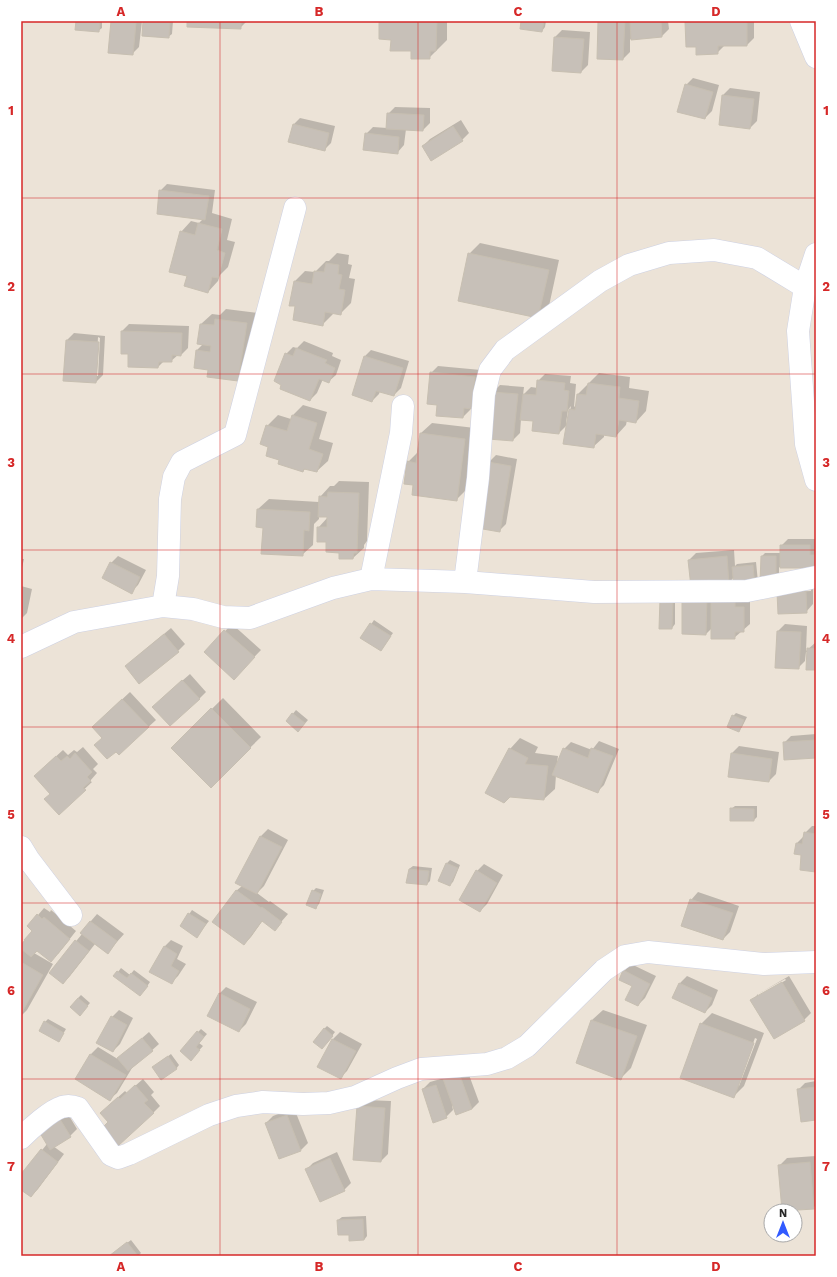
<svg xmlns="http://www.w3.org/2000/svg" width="837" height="1277" font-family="'Work Sans',sans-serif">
<rect width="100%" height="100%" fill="#ece3d7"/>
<!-- shadow -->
<path fill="#0003" fill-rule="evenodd" d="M 77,21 L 102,21 L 102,28 L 98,31 Z
M 112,21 L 142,21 L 139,47 L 132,54 Z
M 144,21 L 173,21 L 172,34 L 168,37 L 143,36 Z
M 188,21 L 247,21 L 240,28 Z
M 380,21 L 447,21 L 447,40 L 429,58 L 392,39 Z
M 522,21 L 546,21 L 545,27 L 542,31 Z
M 599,21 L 668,21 L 669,29 L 662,36 L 630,39 L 630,52 L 623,59 Z
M 688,21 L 754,21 L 754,38 L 747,45 L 724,45 L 724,46 L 717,53 L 686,22 Z
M 562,30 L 590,32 L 588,65 L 581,72 L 555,37 Z
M 693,78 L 719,85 L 712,111 L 705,118 L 686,85 Z
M 730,88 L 760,92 L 757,121 L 750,128 L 723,95 Z
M 395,107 L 430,108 L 430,123 L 423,130 L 406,129 L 404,145 L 397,153 L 366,134 L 373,127 L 387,128 L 388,114 Z
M 300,118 L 335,126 L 331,143 L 324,150 L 293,125 Z
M 461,120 L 469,133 L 462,140 L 423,146 L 430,139 Z
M 167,184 L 215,190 L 212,213 L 232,219 L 227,240 L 235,242 L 228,267 L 220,275 L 218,281 L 208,292 L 188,275 L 181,232 L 191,221 L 199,223 L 203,219 L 160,191 Z
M 480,243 L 559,260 L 549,306 L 538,317 L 469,254 Z
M 337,253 L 349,255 L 348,264 L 352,265 L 349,278 L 355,279 L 351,303 L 341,313 L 333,312 L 333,314 L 322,325 L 296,305 L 295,281 L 305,271 L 315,272 L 326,261 L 329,261 Z
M 226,309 L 257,313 L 248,370 L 238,380 L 209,369 L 197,350 L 203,344 L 201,324 L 212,314 L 220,315 Z
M 129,324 L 189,326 L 188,348 L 181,355 L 178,355 L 171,361 L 164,361 L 158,367 L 129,353 L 122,353 L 122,331 Z
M 74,333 L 105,336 L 103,375 L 96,382 L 67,340 ZM 98,337 L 100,338 L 98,376 L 96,376 Z
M 304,341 L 333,353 L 332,356 L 341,360 L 336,375 L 328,382 L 323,379 L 317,393 L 310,400 L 283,384 L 286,354 L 293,347 L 297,348 Z
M 371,350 L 409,361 L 401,388 L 394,395 L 380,391 L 379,394 L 372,401 L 364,357 Z
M 438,366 L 481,370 L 478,401 L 470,408 L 470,410 L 463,417 L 438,404 L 431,373 Z
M 599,373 L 630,377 L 629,388 L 649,391 L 646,411 L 636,422 L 627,420 L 626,425 L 616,436 L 604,434 L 604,437 L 593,447 L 568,424 L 559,433 L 534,420 L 521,419 L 520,433 L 513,440 L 493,392 L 500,385 L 524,387 L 523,395 L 531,387 L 538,388 L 538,381 L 545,374 L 571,376 L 570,383 L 576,384 L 574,407 L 577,404 L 578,394 ZM 571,406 L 568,424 L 566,423 L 568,410 Z
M 303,405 L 327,412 L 319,439 L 333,443 L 328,461 L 317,471 L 306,468 L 303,471 L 280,460 L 270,446 L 267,426 L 278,415 L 291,419 L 293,415 Z
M 432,423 L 475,428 L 467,489 L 456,500 L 414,484 L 408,462 L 419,451 L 421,433 Z
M 496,455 L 517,459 L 506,524 L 499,531 L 489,462 Z
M 339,481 L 369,482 L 367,541 L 364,545 L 364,548 L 353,558 L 340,552 L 327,541 L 318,528 L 328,517 L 328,516 L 319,516 L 319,519 L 314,524 L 313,545 L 302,555 L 264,527 L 258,509 L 269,499 L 319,502 L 320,497 L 330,486 L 334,486 Z
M 788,539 L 816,539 L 816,573 L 804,567 L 779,567 L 779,578 L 762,556 L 765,553 L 781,553 L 781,546 Z
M 734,550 L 735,566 L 737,564 L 756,562 L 758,582 L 750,600 L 750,624 L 734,638 L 712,628 L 706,634 L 683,596 L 735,589 L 734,577 L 729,583 L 689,560 L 696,553 Z
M 118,556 L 146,570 L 138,585 L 131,592 L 111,563 Z
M 21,559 L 24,559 L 21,572 Z
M 813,584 L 813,604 L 806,612 L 779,613 L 778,592 L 785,585 ZM 811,589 L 811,591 L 784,592 L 784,590 Z
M 21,586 L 32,589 L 27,613 L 21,619 Z
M 675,597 L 675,624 L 672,628 L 660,628 Z
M 374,620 L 393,633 L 381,650 L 362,638 Z
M 232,624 L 261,650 L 241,671 L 205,652 Z
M 785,624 L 807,626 L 806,651 L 816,642 L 816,669 L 808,652 L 806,652 L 805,661 L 798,668 L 778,631 Z
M 171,628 L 185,644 L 178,651 L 126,666 Z
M 190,674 L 206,692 L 199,699 L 160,700 Z
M 130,692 L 156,720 L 119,754 L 103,737 L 100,720 Z
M 223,698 L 261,737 L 211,786 L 172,748 Z
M 296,710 L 308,720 L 302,727 L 287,721 Z
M 736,713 L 747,717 L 742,727 L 739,731 L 733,716 Z
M 816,734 L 816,757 L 785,759 L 784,743 L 791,736 Z
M 520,738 L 538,747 L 535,753 L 558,756 L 557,763 L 564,749 L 571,742 L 592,750 L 599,741 L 619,749 L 604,785 L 597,792 L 556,775 L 555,789 L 544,799 L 510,749 Z
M 739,746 L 779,752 L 776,774 L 769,781 L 732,753 Z
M 83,747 L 98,764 L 93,769 L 97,773 L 90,781 L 92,782 L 59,813 L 42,769 L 63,750 L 68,755 L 74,750 L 77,752 Z
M 735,806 L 757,806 L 757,817 L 754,820 L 731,809 Z
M 812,826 L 816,826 L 816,871 L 803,854 L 796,844 L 804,836 L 805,833 Z
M 268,829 L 288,840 L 264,886 L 257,893 L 269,902 L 270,901 L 288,914 L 275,929 L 263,920 L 251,937 L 244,944 L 236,891 L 242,886 L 236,883 L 261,836 Z
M 450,860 L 460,865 L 453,882 L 449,885 L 439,880 L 447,863 Z
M 484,864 L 503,875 L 487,904 L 480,911 L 477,871 Z
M 413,866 L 432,868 L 430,881 L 427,884 L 409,869 Z
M 316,888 L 324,890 L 319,904 L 315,908 L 313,891 Z
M 698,892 L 739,906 L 730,932 L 723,939 L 691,900 Z
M 44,908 L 50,912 L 51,910 L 76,931 L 58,954 L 37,950 L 34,953 L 53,964 L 27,1010 L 21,1016 L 21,946 L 33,930 L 38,915 Z
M 192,910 L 209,921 L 197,936 L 181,926 Z
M 97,914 L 124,934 L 107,953 L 95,944 L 70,976 L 63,983 L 50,973 L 82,934 L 81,933 L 91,921 Z
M 171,940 L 183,946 L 177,959 L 186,964 L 178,976 L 171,983 L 164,947 Z
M 631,964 L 656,976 L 645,998 L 638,1005 L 633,986 L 624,971 Z
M 121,968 L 130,975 L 134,970 L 150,982 L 143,992 L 115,976 Z
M 687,976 L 718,990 L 712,1005 L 705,1012 L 674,998 L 680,983 Z
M 789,976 L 811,1013 L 804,1020 L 752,1001 L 758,994 ZM 785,979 L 786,980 L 758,997 L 758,994 Z
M 226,987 L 257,1002 L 246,1024 L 239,1031 L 219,994 Z
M 81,995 L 90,1003 L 83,1011 L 78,998 Z
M 119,1010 L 133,1018 L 120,1044 L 113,1051 L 112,1017 Z
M 603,1010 L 647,1025 L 631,1068 L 620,1079 L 577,1063 L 592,1020 Z
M 712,1013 L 764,1033 L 744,1086 L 733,1097 L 701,1024 ZM 755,1038 L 757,1039 L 739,1086 L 737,1086 Z
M 48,1019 L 66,1029 L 59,1041 L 45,1022 Z
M 327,1026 L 335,1032 L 325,1045 L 324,1029 Z
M 201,1029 L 207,1034 L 199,1043 L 203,1046 L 194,1056 L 198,1032 Z
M 149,1032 L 159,1044 L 132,1068 L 117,1093 L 110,1099 L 76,1079 L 91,1054 L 98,1047 L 121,1061 L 119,1058 Z
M 340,1032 L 362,1044 L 347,1071 L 340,1078 L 319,1067 L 333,1039 Z
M 171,1054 L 179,1065 L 176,1069 L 157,1064 Z
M 465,1064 L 479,1102 L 472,1109 L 452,1105 L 453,1110 L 446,1117 L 423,1089 L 430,1082 L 444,1078 Z
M 143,1079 L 154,1092 L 151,1095 L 160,1106 L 153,1113 L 109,1122 L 108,1106 L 125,1091 L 127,1093 Z
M 816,1081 L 816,1119 L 798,1090 L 805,1083 Z
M 365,1100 L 391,1101 L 388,1154 L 381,1161 L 358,1107 Z
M 294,1108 L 308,1143 L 301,1150 L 266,1123 L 273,1116 Z
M 65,1109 L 77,1129 L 70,1136 L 53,1146 L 64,1154 L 38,1189 L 31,1196 L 21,1188 L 21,1176 L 47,1144 Z
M 337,1152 L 351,1183 L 344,1190 L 306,1170 L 313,1163 Z
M 816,1156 L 816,1205 L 813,1208 L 780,1165 L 787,1158 Z
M 366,1216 L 367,1236 L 364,1240 L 350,1234 L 338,1220 L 342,1217 Z
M 131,1240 L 141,1253 L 138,1256 L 110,1256 Z"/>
<!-- building -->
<path fill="#c7c0b8" stroke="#c7bfb1" d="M 76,21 L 100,21 L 99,32 L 75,30 Z
M 111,21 L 136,23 L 133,55 L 108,53 Z
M 143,21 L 170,22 L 169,38 L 142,36 Z
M 187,21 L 241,21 L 241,29 L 187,27 Z
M 379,21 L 437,21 L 436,51 L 430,51 L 430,59 L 411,59 L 411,51 L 390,51 L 391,40 L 379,39 Z
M 521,21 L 544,21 L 542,32 L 520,29 Z
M 598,21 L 625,21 L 623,60 L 597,59 Z
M 630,21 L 661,21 L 662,37 L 631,40 Z
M 698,21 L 747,21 L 747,46 L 718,46 L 718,54 L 696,55 L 696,47 L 686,47 L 685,22 Z
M 554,37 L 584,39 L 581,73 L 552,71 Z
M 685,84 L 713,92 L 705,119 L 677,112 Z
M 722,95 L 754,99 L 750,129 L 719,125 Z
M 387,113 L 424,115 L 423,131 L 386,129 Z
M 293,124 L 329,133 L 325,151 L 288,142 Z
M 453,126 L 463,141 L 431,161 L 422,146 Z
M 365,133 L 399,137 L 398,154 L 363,150 Z
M 159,190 L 209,196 L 205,220 L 157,214 Z
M 198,223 L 222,229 L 217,250 L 225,253 L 218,278 L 212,277 L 208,293 L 184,286 L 187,276 L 169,272 L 180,231 L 195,235 Z
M 468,253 L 549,270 L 538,318 L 458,301 Z
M 326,263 L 339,265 L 338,274 L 342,275 L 339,289 L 345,290 L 341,315 L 325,312 L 323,326 L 293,320 L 295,306 L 289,306 L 294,281 L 312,284 L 314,271 L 324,272 Z
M 215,319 L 247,323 L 238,381 L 207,377 L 208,370 L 194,368 L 196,350 L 210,352 L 211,346 L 197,344 L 200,324 L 214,325 Z
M 121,331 L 182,333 L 181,356 L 172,355 L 172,362 L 159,362 L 158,368 L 128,367 L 128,354 L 121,354 Z
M 66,340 L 99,342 L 96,383 L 63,381 Z
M 296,348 L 327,360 L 325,363 L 335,368 L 329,383 L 319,379 L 310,401 L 280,389 L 281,385 L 274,381 L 285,353 L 293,356 Z
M 364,356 L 403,368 L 394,396 L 376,391 L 372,402 L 352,395 Z
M 430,372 L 475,377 L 471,409 L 464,408 L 463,418 L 436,416 L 437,405 L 427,404 Z
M 537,380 L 565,383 L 564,390 L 569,391 L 567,411 L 562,411 L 559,434 L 532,431 L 533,421 L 520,420 L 523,394 L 536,395 Z
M 588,383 L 620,387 L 619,398 L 639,401 L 636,423 L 619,420 L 616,437 L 596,434 L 594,448 L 563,444 L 569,409 L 575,410 L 577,394 L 586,395 Z
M 492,392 L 518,394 L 513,441 L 488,439 Z
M 292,415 L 317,423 L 309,449 L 323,454 L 317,472 L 304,469 L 303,472 L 278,464 L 279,460 L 266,456 L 268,447 L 260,444 L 266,425 L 287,431 Z
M 420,433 L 465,439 L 457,501 L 412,495 L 413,485 L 404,484 L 407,461 L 416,463 Z
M 488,462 L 511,466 L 500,532 L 477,528 Z
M 328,492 L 359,493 L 357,553 L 354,553 L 353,559 L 339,559 L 339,553 L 326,552 L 326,542 L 317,542 L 317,527 L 327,527 L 327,517 L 318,517 L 319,496 L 327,497 Z
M 257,509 L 310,512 L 309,531 L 304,530 L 303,556 L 261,554 L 263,528 L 256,527 Z
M 780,545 L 810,545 L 810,555 L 816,555 L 816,574 L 803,574 L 803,568 L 780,568 Z
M 727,556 L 729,584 L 691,587 L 688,560 Z
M 761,556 L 776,556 L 776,583 L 760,583 Z
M 110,562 L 140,577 L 132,594 L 102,578 Z
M 753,565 L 755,587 L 734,588 L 732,567 Z
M 806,591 L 807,613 L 778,614 L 777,592 Z
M 711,595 L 735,595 L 735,607 L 744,607 L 744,632 L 735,632 L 735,639 L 711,639 Z
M 682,596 L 707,596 L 706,635 L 682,634 Z
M 660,599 L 673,600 L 672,629 L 659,629 Z
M 370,623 L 391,636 L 381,651 L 360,638 Z
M 224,630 L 255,657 L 234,680 L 204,652 Z
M 777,631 L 801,632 L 799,669 L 775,668 Z
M 164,634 L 179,652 L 139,684 L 125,666 Z
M 807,648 L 816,649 L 816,670 L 806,670 Z
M 182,680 L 200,699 L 170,726 L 152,707 Z
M 122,699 L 149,727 L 119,755 L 116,752 L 107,759 L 94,745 L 102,738 L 92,727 Z
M 211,708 L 251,748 L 211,788 L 171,748 Z
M 292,713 L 305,723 L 298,732 L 286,721 Z
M 732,715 L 744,720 L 739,732 L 727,727 Z
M 815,740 L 816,758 L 784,760 L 783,742 Z
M 509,748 L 528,758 L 525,764 L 548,766 L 544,800 L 510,797 L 504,803 L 485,793 Z
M 563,748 L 588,758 L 591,748 L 613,756 L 598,793 L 552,775 Z
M 75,753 L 92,772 L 87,777 L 91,781 L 83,788 L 86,790 L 59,815 L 44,799 L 50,794 L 34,776 L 56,756 L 61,761 L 67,756 L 70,759 Z
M 731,753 L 772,759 L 769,782 L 728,777 Z
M 730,808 L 754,809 L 754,821 L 730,821 Z
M 804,832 L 816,834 L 816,872 L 800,870 L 801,855 L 794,854 L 796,843 L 802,844 Z
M 260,836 L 282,847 L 257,894 L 235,883 Z
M 446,863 L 458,868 L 450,886 L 438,881 Z
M 409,869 L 429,871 L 427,885 L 406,883 Z
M 476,870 L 497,883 L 480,912 L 459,900 Z
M 236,890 L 261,908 L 262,907 L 282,922 L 275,931 L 262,921 L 244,945 L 212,922 Z
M 312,890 L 321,894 L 316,909 L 306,905 Z
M 690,899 L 733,913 L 723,940 L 681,926 Z
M 188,913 L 206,924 L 197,938 L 180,926 Z
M 37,914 L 42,919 L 44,917 L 70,939 L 51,962 L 37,951 L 31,957 L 21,949 L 21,945 L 25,940 L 24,940 L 32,931 L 27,926 Z
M 90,921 L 117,941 L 108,954 L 80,933 Z
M 75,940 L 89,951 L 63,984 L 49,973 Z
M 164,946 L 177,954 L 171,966 L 179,971 L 172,984 L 149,972 Z
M 21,962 L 43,975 L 21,1014 Z
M 623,970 L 650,984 L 638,1006 L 625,1000 L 632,986 L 619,980 Z
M 117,971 L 127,978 L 131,973 L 148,986 L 140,996 L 113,976 Z
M 782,982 L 805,1021 L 774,1039 L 750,1000 Z
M 679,983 L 712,998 L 705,1013 L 672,998 Z
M 219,993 L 250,1009 L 239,1032 L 207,1016 Z
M 78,998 L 88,1006 L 80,1016 L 70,1007 Z
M 111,1016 L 127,1025 L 113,1052 L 96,1043 Z
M 591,1020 L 637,1036 L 621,1080 L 576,1063 Z
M 44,1021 L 64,1033 L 59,1042 L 39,1031 Z
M 700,1023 L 754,1043 L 734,1098 L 680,1078 Z
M 324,1028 L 333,1036 L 322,1049 L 313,1042 Z
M 197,1031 L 204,1037 L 196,1047 L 200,1050 L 191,1061 L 180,1051 Z
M 142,1038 L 153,1051 L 128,1071 L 117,1058 Z
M 332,1039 L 356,1051 L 341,1079 L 317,1067 Z
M 90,1054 L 126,1075 L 110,1101 L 75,1079 Z
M 168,1056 L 177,1069 L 161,1080 L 152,1067 Z
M 458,1070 L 472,1109 L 456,1115 L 442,1076 Z
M 135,1085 L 148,1100 L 144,1103 L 154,1113 L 118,1146 L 102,1128 L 108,1122 L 100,1113 L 118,1097 L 120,1099 Z
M 436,1085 L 447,1118 L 433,1123 L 422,1089 Z
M 816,1087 L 816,1120 L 801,1122 L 797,1089 Z
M 357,1106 L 385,1108 L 381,1162 L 353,1160 Z
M 287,1115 L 301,1151 L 279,1159 L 265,1123 Z
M 58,1116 L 71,1137 L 50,1150 L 37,1128 Z
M 41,1149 L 58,1162 L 31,1197 L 21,1190 L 21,1174 Z
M 330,1158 L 345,1191 L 320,1202 L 305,1169 Z
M 810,1162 L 814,1209 L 782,1211 L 778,1165 Z
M 363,1219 L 364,1240 L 349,1241 L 349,1235 L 338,1235 L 337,1220 Z
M 127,1242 L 138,1256 L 109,1256 Z"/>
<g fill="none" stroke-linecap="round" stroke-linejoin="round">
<defs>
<path id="minor" d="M 801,21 L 816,57
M 816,254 L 805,287 L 798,331 L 806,444 L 816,480
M 371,579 L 401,433 L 403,406
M 465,582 L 478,478 L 484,394 L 490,370 L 505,350 L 600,281 L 629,265 L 669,253 L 714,250 L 757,258 L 805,287
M 163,606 L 168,576 L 170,499 L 174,477 L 182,462 L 235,435 L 295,208
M 21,647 L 74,622 L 163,606 L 193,609 L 223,617 L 250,618 L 333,588 L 371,579 L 465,582 L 594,592 L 747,591 L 816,577
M 21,847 L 29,860 L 71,915
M 21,1138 C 30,1129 51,1110 62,1107 C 68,1105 73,1106 78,1108 L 111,1155 L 118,1158 L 129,1154 L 209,1115 L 236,1106 L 263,1102 L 303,1104 L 329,1103 L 355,1097 L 397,1078 L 421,1069 L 487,1064 L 507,1058 L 527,1046 L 604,970 L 625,956 L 648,952 L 764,964 L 816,962"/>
</defs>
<!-- minor casing -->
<use href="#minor" stroke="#cdd1e3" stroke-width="23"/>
<!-- minor -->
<use href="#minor" stroke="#fff" stroke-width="22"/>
</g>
<!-- grid -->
<path fill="none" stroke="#d62828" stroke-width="1" stroke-opacity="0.55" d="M 220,21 L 220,1256M 418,21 L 418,1256M 617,21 L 617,1256M 21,198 L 816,198M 21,374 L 816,374M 21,550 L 816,550M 21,727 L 816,727M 21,903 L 816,903M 21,1079 L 816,1079"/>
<!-- border -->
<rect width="837" height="1277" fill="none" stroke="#ffffff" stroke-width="44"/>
<!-- north arrow -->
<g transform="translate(783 1223)"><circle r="19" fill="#ffffff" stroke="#a9a9a9"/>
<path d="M0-3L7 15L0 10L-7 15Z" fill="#315aff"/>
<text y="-6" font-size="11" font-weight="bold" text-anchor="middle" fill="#282828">N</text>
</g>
<rect x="22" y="22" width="793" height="1233" fill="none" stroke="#d62828" stroke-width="1.5"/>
<g font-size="13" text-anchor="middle" font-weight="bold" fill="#d62828">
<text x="121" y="16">A</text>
<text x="319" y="16">B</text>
<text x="518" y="16">C</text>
<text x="716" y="16">D</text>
<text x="11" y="115">1</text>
<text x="826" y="115">1</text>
<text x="11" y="291">2</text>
<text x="826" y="291">2</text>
<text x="11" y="467">3</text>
<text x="826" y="467">3</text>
<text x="11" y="643">4</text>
<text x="826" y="643">4</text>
<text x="11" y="819">5</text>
<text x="826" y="819">5</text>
<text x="11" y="995">6</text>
<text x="826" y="995">6</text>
<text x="11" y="1171">7</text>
<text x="826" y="1171">7</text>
<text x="121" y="1271">A</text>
<text x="319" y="1271">B</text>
<text x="518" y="1271">C</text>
<text x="716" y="1271">D</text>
</g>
</svg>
